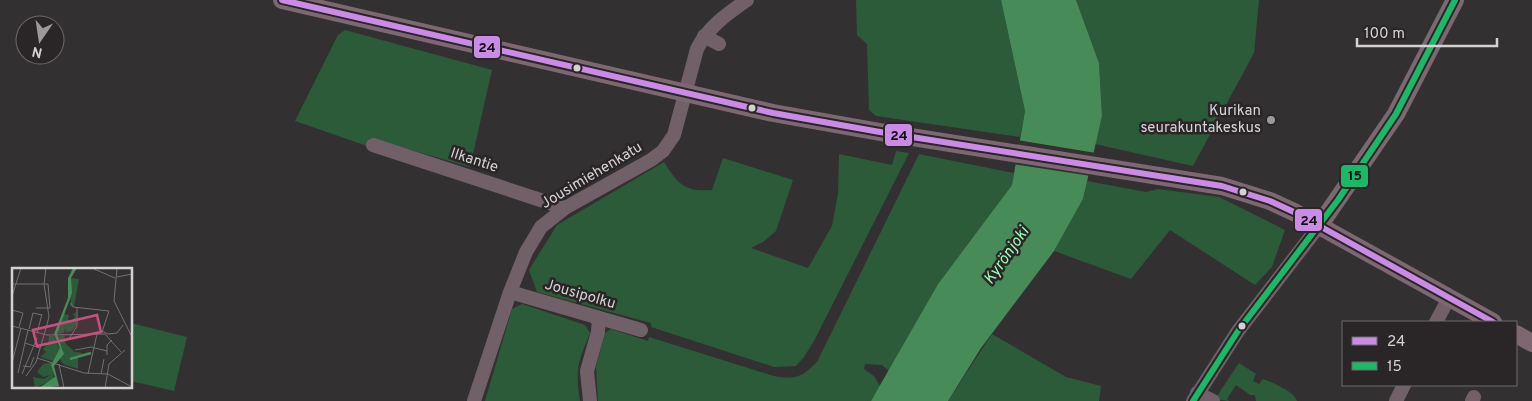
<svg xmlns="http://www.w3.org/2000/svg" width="1532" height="401" font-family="Overpass,sans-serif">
<rect width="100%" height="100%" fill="#333031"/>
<!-- green -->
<path fill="#2b5b39" d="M 856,0 L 1001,0 L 1025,111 L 1020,137 L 876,116 L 869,110 L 867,44 L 857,35 Z
M 1076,0 L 1259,0 L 1254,53 L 1193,166 L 1095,144 L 1102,116 L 1099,63 Z
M 345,30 L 492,70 L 470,167 L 370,138 L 367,146 L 295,121 L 338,35 Z
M 896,151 L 909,153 L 814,341 L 804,357 L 796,366 L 774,367 L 651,327 L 651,323 L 537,292 L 529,270 L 557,225 L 664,162 C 678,184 684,192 712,190 L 723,158 L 793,180 L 776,231 L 763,242 L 751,248 L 808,268 L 832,226 L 838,194 L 839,154 L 892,165 Z
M 919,154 L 1014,173 L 1012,185 L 938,284 L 889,371 L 882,365 L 865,364 L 864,369 L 874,376 L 880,386 L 871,401 L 598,401 L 596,367 L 605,333 L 611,329 L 648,341 L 649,337 L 774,376 C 796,380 802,377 817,362 Z
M 1087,181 L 1146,192 L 1158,189 L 1219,197 L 1285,230 L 1272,267 L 1255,285 L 1170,230 L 1131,279 L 1054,251 L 1083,199 Z
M 522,304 L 585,325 L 590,333 C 578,361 575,370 580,401 L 485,401 L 512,309 Z
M 131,323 L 187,337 L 174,391 L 131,381 Z
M 992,334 L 1066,377 L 1101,386 L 1099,401 L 948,401 Z
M 1239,363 L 1256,374 L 1253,381 L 1259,384 L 1263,379 C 1273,383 1294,391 1297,401 L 1256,401 L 1255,395 L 1250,395 L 1236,385 L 1227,399 L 1229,401 L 1215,399 Z"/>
<!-- water -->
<path fill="#478b59" d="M 1001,0 L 1076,0 L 1099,63 L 1102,116 L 1083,199 L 1054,251 L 981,348 L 948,401 L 871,401 L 938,284 L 1012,185 L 1025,111 Z"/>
<!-- pier -->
<path fill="#333031" d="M 1017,140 L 1096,153 L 1091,176 L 1013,164 Z"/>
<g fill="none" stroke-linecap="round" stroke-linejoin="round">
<!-- minor -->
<path stroke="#716068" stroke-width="14" d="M 704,36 L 719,44
M 373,145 L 565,208
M 510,292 L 641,330
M 1436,322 L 1449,298
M 1197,393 L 1213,401
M 474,401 L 510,292 L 526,252 L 541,227 L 565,208 L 651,160 L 663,151 L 674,135 L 697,49 C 708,27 727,14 747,0
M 590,401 L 587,371 L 598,332 L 599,318
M 1193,401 L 1238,331 L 1319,226
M 1396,401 L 1404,385
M 1472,401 L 1474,397"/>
<!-- major -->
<path stroke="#7d6872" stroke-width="18" d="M 282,0 L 773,113 L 880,132 L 1222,186 L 1270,201 L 1296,213 L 1493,322
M 1319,226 L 1396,114 L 1455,0
M 1516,334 L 1532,343"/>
<defs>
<path id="bus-1" d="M 282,0 L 773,113 L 880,132 L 1222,186 L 1270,201 L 1296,213 L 1493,322"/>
<path id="bus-2" d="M 1193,401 L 1238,331 L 1338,200 L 1396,114 L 1455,0"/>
</defs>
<!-- bus-1 casing -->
<use href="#bus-1" stroke="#2a2527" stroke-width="10"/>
<!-- bus-2 casing -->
<use href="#bus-2" stroke="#2a2527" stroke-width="10"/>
<!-- bus-1 -->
<use href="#bus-1" stroke="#ca8be6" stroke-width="6"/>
<!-- bus-2 -->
<use href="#bus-2" stroke="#1ab867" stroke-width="6"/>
</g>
<!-- markers -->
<g fill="#d5d1d3" stroke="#2a2527" stroke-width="2">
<circle cx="577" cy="68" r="4.5"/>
<circle cx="752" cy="108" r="4.5"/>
<circle cx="1243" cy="192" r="4.5"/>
<circle cx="1242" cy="326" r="4.5"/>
</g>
<circle fill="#9c999a" stroke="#2a2527" stroke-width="2" cx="1271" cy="120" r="5"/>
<g text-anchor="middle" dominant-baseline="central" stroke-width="5" stroke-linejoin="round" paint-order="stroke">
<!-- poi labels -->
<g font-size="15" fill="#d5d1d3" stroke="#2a2527" text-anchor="end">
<text x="1261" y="111">Kurikan<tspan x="1261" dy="17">seurakuntakeskus</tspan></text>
</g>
<!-- street labels -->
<g font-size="15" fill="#d5d1d3" stroke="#2a2527">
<text transform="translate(474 161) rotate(18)">Ilkantie</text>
<text transform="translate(592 176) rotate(-31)">Jousimiehenkatu</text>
<text transform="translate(580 295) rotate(16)">Jousipolku</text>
</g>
<!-- water labels -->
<g font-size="16" font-style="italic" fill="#98feb0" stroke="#2a2527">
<text transform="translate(1007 256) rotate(-55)">Kyrönjoki</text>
</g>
</g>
<!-- overview -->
<g transform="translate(12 268)">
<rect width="120" height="120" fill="#333031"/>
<path d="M 59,10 L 67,11 L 62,39 L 58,38 L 59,30 L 52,46 L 57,47 L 56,52 L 61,52 L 63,48 L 60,47 L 64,44 L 64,57 L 60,63 L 54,64 L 53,60 L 52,65 L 45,66 L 51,44 L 59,27 ZM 52,67 L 54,76 L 63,84 L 71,85 L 66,89 L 66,101 L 51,96 L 48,91 L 51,82 L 45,69 ZM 37,68 L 42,68 L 48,81 L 41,93 L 28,89 L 34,84 L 31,81 L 36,76 ZM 40,94 L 42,111 L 23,120 L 21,109 L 32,111 L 38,107 L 31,109 L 25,104 L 31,96 Z" fill="#2b5b39"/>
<path d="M 61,0 L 65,0 L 59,10 L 60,25 L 45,66 L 52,86 L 42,98 L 47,118 L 27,120 L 43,109 L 39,97 L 48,80 L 42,66 L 56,30 L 56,10 Z" fill="#478b59"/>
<path fill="none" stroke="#478b59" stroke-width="2.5" d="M 58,91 L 79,85"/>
<path fill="none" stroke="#747072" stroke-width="1" d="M 105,0 L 102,33 L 120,69M 82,1 L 103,10M 105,9 L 120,6M 0,16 L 36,16 L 38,40 L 24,40M 0,28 L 9,0M 59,35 L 61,39 L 97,43M 0,42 L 11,45 L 7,59M 0,58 L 35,67 L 93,66 L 109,84M 17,61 L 21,45 L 30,47M 90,63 L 96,66 L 105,65 L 111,57M 90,64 L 97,43M 25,65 L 30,46M 32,67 L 37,49 L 32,16 L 34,0M 57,71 L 65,58 L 65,39M 13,75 L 28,80M 63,82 L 79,79 L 95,83M 95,87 L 95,77 L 100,72M 25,90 L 72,105 L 96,106M 0,95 L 9,60M 47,96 L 52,120M 11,98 L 18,99 L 22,89M 6,105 L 16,62M 10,106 L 25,70M 76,106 L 85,66M 89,106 L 92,91M 96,106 L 120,119M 14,108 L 24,94 L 32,67M 93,120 L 97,96 L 113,82"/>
<path fill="#c8507f" fill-opacity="0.15" stroke="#c8507f" stroke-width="2.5" d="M 85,47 L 89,64 L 25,78 L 21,62 Z"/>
<rect width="120" height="120" fill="none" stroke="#d5d1d3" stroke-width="2.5"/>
</g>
<g stroke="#2a2527" stroke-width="2">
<rect x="473" y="35" width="28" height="24" rx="5" fill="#ca8be6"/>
<rect x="884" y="123" width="29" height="24" rx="5" fill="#ca8be6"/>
<rect x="1340" y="164" width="29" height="24" rx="5" fill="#1ab867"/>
<rect x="1294" y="208" width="29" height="24" rx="5" fill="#ca8be6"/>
</g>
<g font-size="14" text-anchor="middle" font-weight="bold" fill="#111">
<text x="487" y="52">24</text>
<text x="899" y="140">24</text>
<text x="1355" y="180">15</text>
<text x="1309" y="225">24</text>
</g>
<!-- legend -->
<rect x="1342" y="321" width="175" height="65" fill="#2a2527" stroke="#6e6a6c"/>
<rect x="1352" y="337" width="25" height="8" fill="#ca8be6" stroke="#6e6a6c"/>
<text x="1387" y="346" font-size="15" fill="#d5d1d3">24</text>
<rect x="1352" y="362" width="25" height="8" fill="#1ab867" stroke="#6e6a6c"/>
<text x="1387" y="371" font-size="15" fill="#d5d1d3">15</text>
<!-- north arrow -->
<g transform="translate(40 40) rotate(193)"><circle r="24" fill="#2a2527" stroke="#6e6a6c"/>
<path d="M0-4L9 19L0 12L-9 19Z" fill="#9c999a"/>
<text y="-8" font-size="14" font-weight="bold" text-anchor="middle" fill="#d5d1d3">N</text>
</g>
<!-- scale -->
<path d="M1357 38v8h140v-8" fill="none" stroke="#d5d1d3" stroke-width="2.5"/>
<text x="1364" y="38" font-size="15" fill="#d5d1d3" stroke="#2a2527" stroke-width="4" paint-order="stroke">100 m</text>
</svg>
